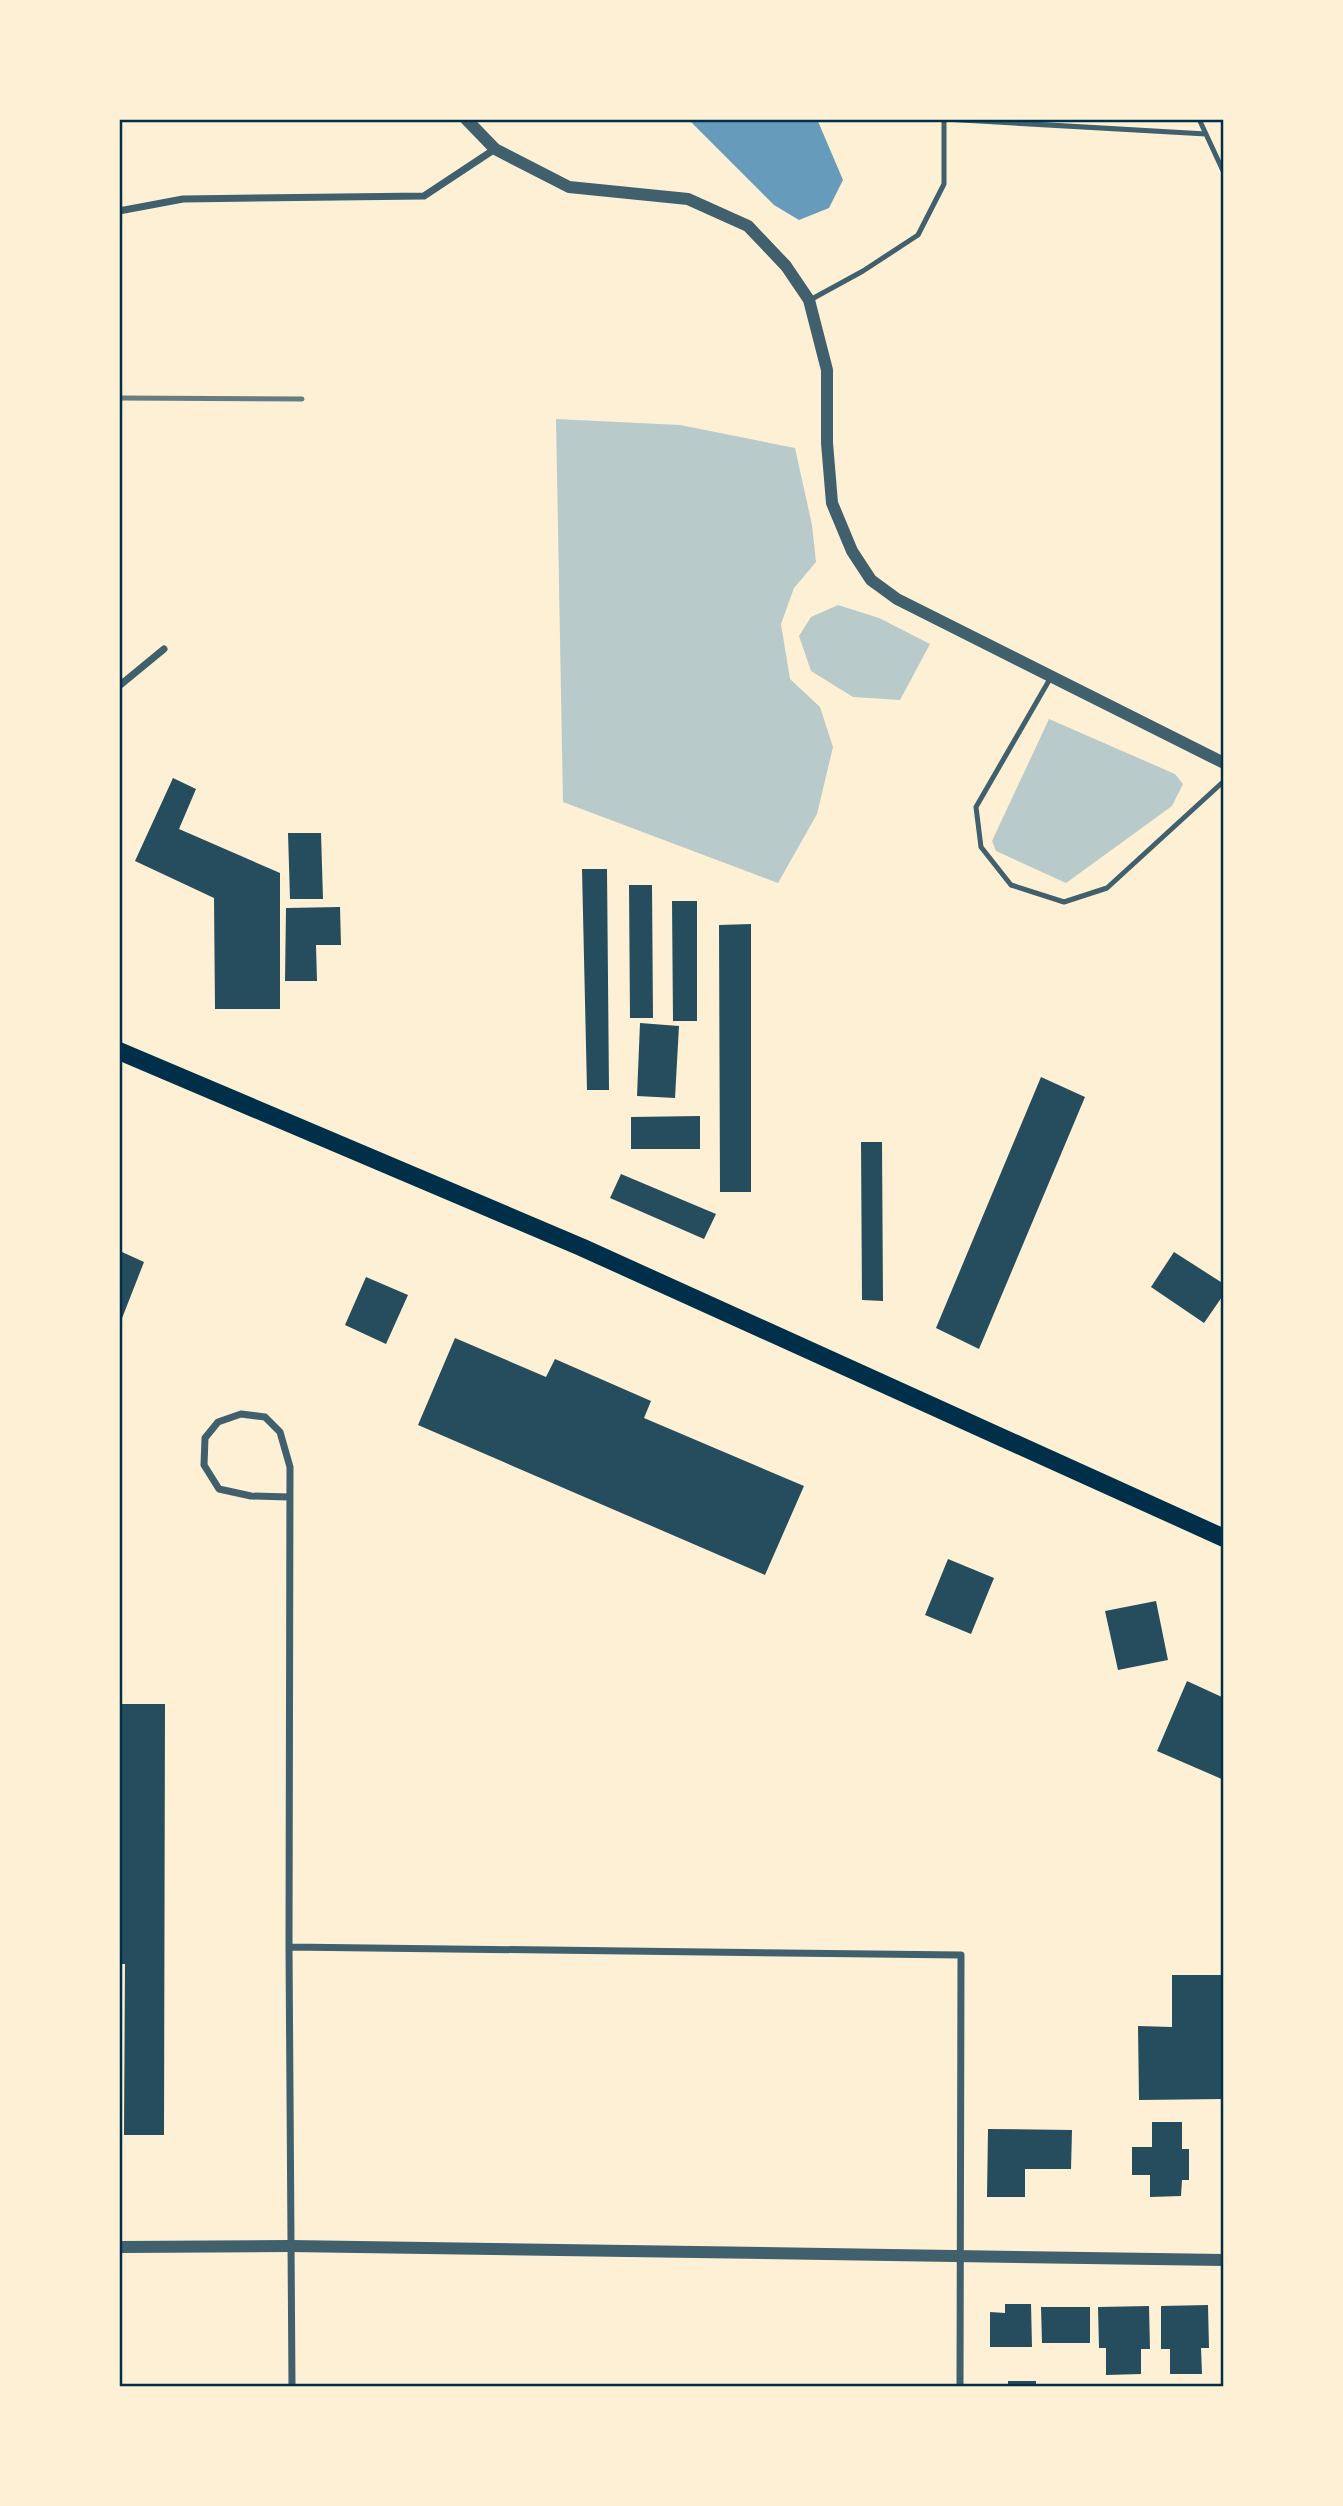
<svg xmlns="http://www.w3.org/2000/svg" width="1343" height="2506" font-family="Literata,serif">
<rect width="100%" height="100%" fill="#fdf0d5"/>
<!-- green -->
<path fill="#b9caca" d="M 556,419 L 680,425 L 795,448 L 812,525 L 816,562 L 794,588 L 781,624 L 790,679 L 820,707 L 833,747 L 817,814 L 778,883 L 563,802 Z
M 838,605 L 879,618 L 930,644 L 900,700 L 853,697 L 811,671 L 799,636 L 811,617 Z
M 1049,719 L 1175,774 L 1183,784 L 1172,806 L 1066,883 L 996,851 L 992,841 Z"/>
<!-- water -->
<path fill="#669bbc" d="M 688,119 L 817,119 L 843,180 L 829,208 L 799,220 L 774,205 Z"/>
<!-- building -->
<path fill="#264d5e" d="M 173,778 L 196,789 L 179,829 L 280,873 L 280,1009 L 215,1009 L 214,898 L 135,861 Z
M 288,833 L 321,833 L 323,899 L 290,899 Z
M 582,869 L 607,869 L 609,1090 L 587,1090 Z
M 629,885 L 652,885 L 653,1018 L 630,1018 Z
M 672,901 L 697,901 L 697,1021 L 673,1021 Z
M 340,907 L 341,945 L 316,945 L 317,981 L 285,981 L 286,908 Z
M 751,924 L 751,1192 L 720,1192 L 719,925 Z
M 640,1023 L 679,1026 L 675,1098 L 637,1096 Z
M 1041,1077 L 1085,1097 L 979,1349 L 936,1328 Z
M 700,1116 L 700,1149 L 631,1149 L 631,1117 Z
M 861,1142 L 882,1142 L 883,1301 L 862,1300 Z
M 621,1174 L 716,1214 L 704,1239 L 610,1198 Z
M 122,1252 L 144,1262 L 119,1326 L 119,1261 Z
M 1174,1252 L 1224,1284 L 1224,1294 L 1204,1323 L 1151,1287 Z
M 366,1277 L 408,1295 L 386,1344 L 345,1325 Z
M 455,1338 L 546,1377 L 555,1359 L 651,1401 L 644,1418 L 804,1486 L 765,1575 L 418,1425 Z
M 948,1559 L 994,1578 L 971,1634 L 925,1615 Z
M 1156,1601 L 1168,1660 L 1118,1670 L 1105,1611 Z
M 1187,1681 L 1224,1698 L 1224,1780 L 1157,1751 Z
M 122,1704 L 165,1704 L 164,2135 L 124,2135 L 125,1964 L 119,1964 Z
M 1172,1975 L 1224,1975 L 1224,2099 L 1139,2100 L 1138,2026 L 1172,2027 Z
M 1152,2122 L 1182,2122 L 1182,2149 L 1189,2149 L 1189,2180 L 1182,2180 L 1181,2196 L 1150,2197 L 1150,2175 L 1132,2175 L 1132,2147 L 1152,2147 Z
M 988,2129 L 1072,2130 L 1071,2169 L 1025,2169 L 1025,2197 L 987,2197 Z
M 1005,2304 L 1031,2304 L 1032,2347 L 990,2347 L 990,2312 L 1005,2313 Z
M 1208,2305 L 1209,2348 L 1201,2348 L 1202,2374 L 1170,2374 L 1170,2349 L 1161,2349 L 1161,2306 Z
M 1149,2306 L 1150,2349 L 1141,2349 L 1141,2374 L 1106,2375 L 1106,2348 L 1099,2348 L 1098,2307 Z
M 1041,2307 L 1090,2307 L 1090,2343 L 1042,2343 Z
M 1008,2381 L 1036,2381 L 1036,2387 L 1008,2387 Z"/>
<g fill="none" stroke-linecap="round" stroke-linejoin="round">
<!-- service -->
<path stroke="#3f606c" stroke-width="5" d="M 944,119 L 1206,134
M 1199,119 L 1224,173
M 810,300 L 863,271 L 918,235 L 944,184 L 944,119
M 1051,677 L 976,807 L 981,847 L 1011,885 L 1064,902 L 1107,888 L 1224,781"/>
<!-- minor -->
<path stroke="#3f606c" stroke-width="7" d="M 119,211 L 183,199 L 424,196 L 495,149
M 119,686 L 164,649
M 289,1497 L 251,1496 L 219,1489 L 204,1465 L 205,1438 L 218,1422 L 241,1414 L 265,1417 L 280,1432 L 290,1467 L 289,1947 L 292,2387
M 289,1947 L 961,1955 L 960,2387"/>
<!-- tertiary -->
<path stroke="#3f606c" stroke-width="12" d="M 466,119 L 495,149 L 569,187 L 688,199 L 748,226 L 786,266 L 809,300 L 827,370 L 827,443 L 832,503 L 852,551 L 871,580 L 897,599 L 1224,763
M 119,2247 L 290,2246 L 1224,2260"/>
<!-- primary -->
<path stroke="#003049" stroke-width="18" d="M 119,1051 L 581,1247 L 1224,1538"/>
<!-- rail -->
<path stroke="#657d81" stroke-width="5" d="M 119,398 L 302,399"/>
</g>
<!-- border -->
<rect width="1343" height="2506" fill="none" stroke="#fdf0d5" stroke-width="242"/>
<rect x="121" y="121" width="1101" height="2264" fill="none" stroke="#003049" stroke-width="2.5"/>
</svg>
